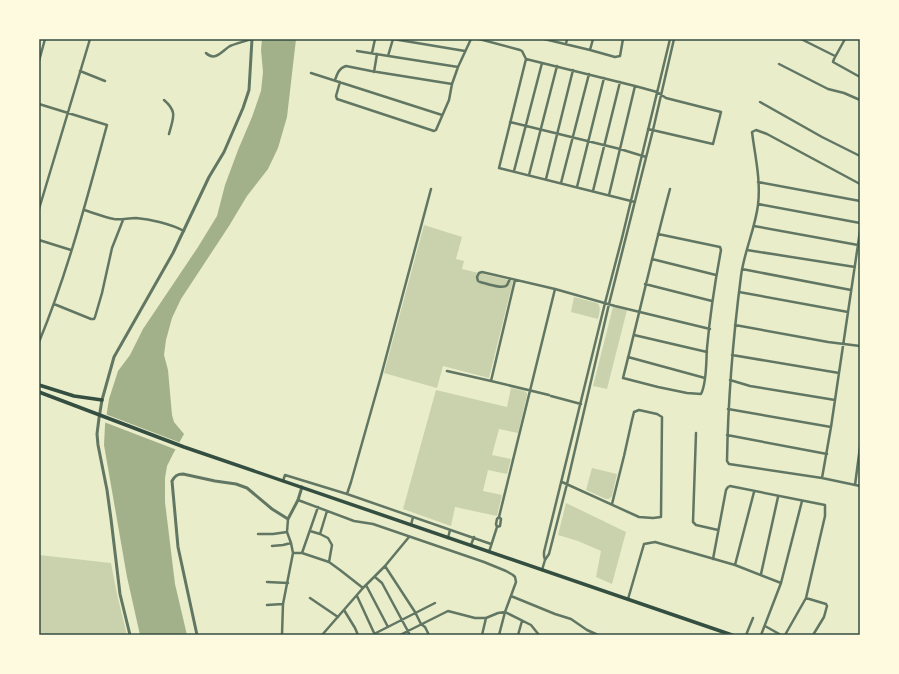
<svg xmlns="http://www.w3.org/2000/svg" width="899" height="674" font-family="'Space Grotesk',sans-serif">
<rect width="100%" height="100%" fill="#e9edc9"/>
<!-- green -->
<path fill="#cad2ad" d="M 424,225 L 462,237 L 456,259 L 464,261 L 462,269 L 513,281 L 489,378 L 443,366 L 437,388 L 384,373 Z
M 574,297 L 597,303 C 602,307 599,313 598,319 L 571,312 Z
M 613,307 L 627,310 L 607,389 L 593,386 Z
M 511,388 L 524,391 L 527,393 L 527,395 L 518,433 L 499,429 L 492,455 L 511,459 L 507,474 L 488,470 L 483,491 L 502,495 L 497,516 L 455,507 L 451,526 L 403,509 L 436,390 L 507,407 Z
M 592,468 L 617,474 L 612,496 L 609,499 L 606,499 L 586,490 Z
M 566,503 L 626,532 L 612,584 L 596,577 L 601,551 L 578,541 L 558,535 Z
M 39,555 L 111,563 L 117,594 L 127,635 L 39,635 Z"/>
<!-- water -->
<path fill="#a3b18a" d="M 262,39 L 296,39 L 287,117 L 278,148 L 268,169 L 247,196 L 229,226 L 181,299 L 172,318 L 166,340 L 164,355 L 168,370 L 172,415 L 174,422 L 184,434 L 173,454 L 167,466 L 165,478 L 165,502 L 175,584 L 187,635 L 140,635 L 127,577 L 104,445 L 105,425 L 109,399 L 118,371 L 130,355 L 143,329 L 198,247 L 217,216 L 225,185 L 238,150 L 252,117 L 261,91 L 263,72 L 261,50 Z"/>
<!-- pier -->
<path fill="#e9edc9" d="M 105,414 L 181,443 L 177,450 L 104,422 Z"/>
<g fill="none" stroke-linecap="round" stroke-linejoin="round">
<!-- minor -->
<path stroke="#617663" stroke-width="2.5" d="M 393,39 L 465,51
M 479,39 L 520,50 L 522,51 L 526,59
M 544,39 L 590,50 L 615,57 L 620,56 L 623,39
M 801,39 L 835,56
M 845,39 L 834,59 L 833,62 L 860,77
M 566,44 L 567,39
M 590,50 L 593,39
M 357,51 L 458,67
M 206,53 C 215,62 222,51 230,46 C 237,43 245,41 252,39
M 372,53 L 375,39
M 388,56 L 393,39
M 526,59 L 635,86 L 657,92 L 666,98 L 721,112 L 713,144 L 648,129
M 526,59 L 499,168 L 635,202
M 39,61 L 45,39
M 779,64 L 828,89 L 844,93 L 860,100
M 80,71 L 105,81
M 374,72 L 377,54
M 311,73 L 442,115
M 335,80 C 337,74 339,68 346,66 L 371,71 L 452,84
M 340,82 L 336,96 L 337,99 L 434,131 L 436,130 L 449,100 L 452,84 L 458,67 L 471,39
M 164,100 C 178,112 173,118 169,134
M 760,102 L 822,137 L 860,156
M 39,104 L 107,125 C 87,198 68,272 39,342
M 510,122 L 620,149 L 646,157
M 514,171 L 542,63
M 529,175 L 557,66
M 546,179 L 573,70
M 758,182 L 860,201
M 561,183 L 589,74
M 860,184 L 767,134 L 756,130 L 752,132 C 755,156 761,180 758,205 C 755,229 744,252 741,276 C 733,338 728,399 727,461 L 729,464 L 822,478 L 860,486
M 577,187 L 604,78
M 593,191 L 620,82
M 609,195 L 635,86
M 758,204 L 860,223
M 39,209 L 90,39
M 84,210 C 94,213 104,217 114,219 C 121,220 128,218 136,218 C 150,219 171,224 184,231
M 754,226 L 858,245
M 658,234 L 720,247 L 721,250 C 715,282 710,315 707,348 C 706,361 707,383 701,394 L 687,393 L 658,387 L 623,378 C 639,315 653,252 670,189
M 39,240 L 71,250
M 747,250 L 855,267
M 652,259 L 716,275
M 742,269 L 851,290
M 510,279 C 509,280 508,284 507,285 C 503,290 485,283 480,282 L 478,281 L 477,277 L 479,273 L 482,272 L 555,289 L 615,306 L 710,329
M 645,284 L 712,301
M 739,292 L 848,312
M 54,304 L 91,319 L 94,319 L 95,317 L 102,293 L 112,248 L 123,220
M 735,325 L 828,342 L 860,346
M 634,335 L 707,352
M 732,355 L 839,373
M 628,357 L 705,378
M 447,371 L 491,381 L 549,395
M 730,380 L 750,386 L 835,400
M 491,381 L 515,280
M 551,396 L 581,404
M 728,409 L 831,427
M 696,433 L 693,522 L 696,525 L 718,530
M 727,435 L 827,454
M 822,478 L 831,427 L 860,231
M 283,481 L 285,475 L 347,494 L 491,544
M 562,482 L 639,517 L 653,518 L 661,517 L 662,417 L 657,414 L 639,410 L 634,412 L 632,420 L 624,456 L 612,504
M 855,485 L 860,447
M 347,494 L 351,482 L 381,376 L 431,189
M 298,500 L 354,521 L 373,524 L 484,562 L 506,571 L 513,575 L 515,577 L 516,582 L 505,612 L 498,613 L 486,618 L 475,618 L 448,611 L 400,635
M 327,511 L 320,534 L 328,538 L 332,545 L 329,562 L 340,570 L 363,588
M 411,525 L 413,517
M 497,527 L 500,526 L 501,519 L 499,517
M 310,531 L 320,534
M 258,534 L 273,534 L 287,532
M 448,538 L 450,530
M 471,545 L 474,537
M 272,546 L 283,545 L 291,543
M 489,552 L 497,527 L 496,524 L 497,519 L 499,517 L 555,289
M 293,553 L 302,553 L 329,562
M 302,553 L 318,507
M 713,559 L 726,490 L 728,487 L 730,486 L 825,505 L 825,516 L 806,598 L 785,635
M 545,560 L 544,556 L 544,552 L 605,303 L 622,238 L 670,39
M 735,565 L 754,492
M 385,566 L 415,612 L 421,624 L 425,627 L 429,635
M 542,570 L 545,560 L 549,554 L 567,484 L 609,304 L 653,130 L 674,39
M 761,574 L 778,497
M 375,577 L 382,583 L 410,635
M 267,582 L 288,583
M 366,585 L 388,627
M 357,596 L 375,635
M 511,596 L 555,614 L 571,619 L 587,630 L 598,635
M 310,598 L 338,617
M 806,598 L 826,604 L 827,606 L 824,617 L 813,635
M 628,599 L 644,544 L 655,542 L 735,565 L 781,583
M 267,605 L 283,604
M 344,610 L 355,628 L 358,635
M 765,626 L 781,635
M 374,634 L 435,603
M 282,635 L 283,604 L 293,553 L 291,543 L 287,532 L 288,519
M 322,635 L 363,588 L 385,566 L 409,537
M 482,635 L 486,618
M 499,635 L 505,612 L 531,625 L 539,635
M 518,635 L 522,621
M 746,635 L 753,618
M 761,635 L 781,583 L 802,501"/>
<!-- tertiary -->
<path stroke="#617663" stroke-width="3" d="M 130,635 L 120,594 L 111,519 L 107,490 L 98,445 L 97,434 L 99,418 L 102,400 L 114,357 L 173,253 L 209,177 L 224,152 L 243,108 L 249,90 L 252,39
M 197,635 L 178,547 L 172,481 C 175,476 177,474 183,474 L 215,481 L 236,484 L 247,488 L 272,509 L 288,519 L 298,500 L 302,487"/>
<!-- secondary -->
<path stroke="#344e41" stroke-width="3.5" d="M 39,385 L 74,396 L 102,400
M 39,392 L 184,447 L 732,635"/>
</g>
<!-- border -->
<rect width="899" height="674" fill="none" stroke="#fefae0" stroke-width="80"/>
<rect x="40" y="40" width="819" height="594" fill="none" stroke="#344e41" stroke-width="1.5"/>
</svg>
